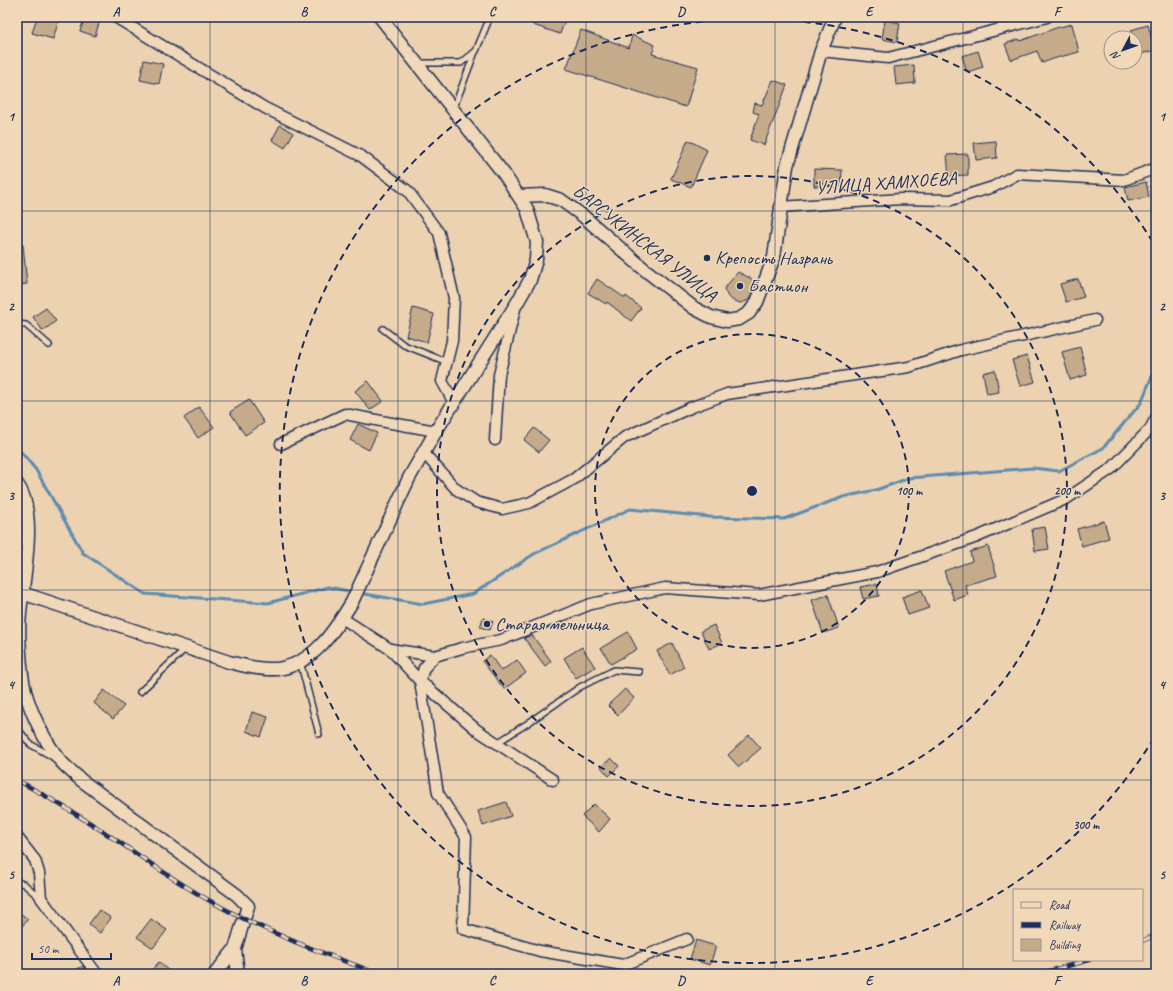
<svg xmlns="http://www.w3.org/2000/svg" width="1173" height="991" font-family="Caveat,sans-serif">
<rect width="100%" height="100%" fill="#ecd2b0"/>
<filter id="ink" filterUnits="userSpaceOnUse"><feTurbulence type="fractalNoise" baseFrequency=".025" numOctaves="2"/><feDisplacementMap in="SourceGraphic" scale="8" xChannelSelector="R" yChannelSelector="G"/><feConvolveMatrix kernelMatrix="1 2 1 2 8 2 1 2 1" color-interpolation-filters="sRGB"/></filter>
<g filter="url(#ink)">
<g fill="none" stroke-linecap="round" stroke-linejoin="round">
<!-- stream -->
<path stroke="#5c8bb1" stroke-width="3" d="M 17,447 L 36,470 L 83,553 L 145,594 L 268,603 L 328,587 L 353,592
M 359,593 L 423,604 L 473,594 L 534,554 L 630,509 L 710,517 L 784,519 L 843,497 L 876,490 L 909,478 L 1033,468 L 1059,471 L 1103,448 L 1141,403 L 1156,366"/>
</g>
<!-- building -->
<path fill="#c5ab89" stroke="#1b2f5e" d="M 37,17 L 60,17 L 53,39 L 32,33 Z
M 85,17 L 90,17 L 100,20 L 95,36 L 80,31 Z
M 536,17 L 566,17 L 560,34 L 533,25 Z
M 885,20 L 900,23 L 897,42 L 882,39 Z
M 1072,24 L 1079,52 L 1056,58 L 1042,63 L 1037,51 L 1011,60 L 1005,44 L 1019,39 L 1020,41 L 1056,28 Z
M 1148,25 L 1155,50 L 1138,55 L 1135,44 L 1135,38 L 1133,38 L 1131,30 Z
M 581,30 L 629,48 L 632,35 L 655,45 L 652,54 L 698,67 L 686,107 L 566,69 Z
M 978,51 L 983,67 L 967,72 L 962,56 Z
M 144,60 L 163,64 L 159,84 L 140,80 Z
M 914,65 L 915,83 L 896,85 L 894,67 Z
M 773,80 L 787,85 L 764,145 L 750,140 L 759,114 L 753,112 L 755,103 L 762,105 Z
M 280,125 L 293,133 L 285,148 L 272,140 Z
M 688,140 L 707,150 L 691,187 L 671,179 Z
M 996,141 L 997,158 L 976,160 L 974,143 Z
M 968,154 L 968,175 L 949,176 L 947,155 Z
M 814,169 L 842,170 L 841,187 L 814,186 Z
M 1146,182 L 1149,197 L 1128,201 L 1125,187 Z
M 23,245 L 27,284 L 17,285 L 17,246 Z
M 738,272 L 752,279 L 755,284 L 749,300 L 741,303 L 734,301 L 728,297 L 724,289 Z
M 597,279 L 625,298 L 626,296 L 641,308 L 631,321 L 607,302 L 606,304 L 588,293 Z
M 1078,279 L 1084,297 L 1066,302 L 1060,284 Z
M 46,308 L 56,321 L 43,331 L 33,317 Z
M 413,308 L 434,314 L 427,342 L 406,336 Z
M 1080,347 L 1087,375 L 1070,380 L 1062,352 Z
M 1027,356 L 1035,382 L 1020,386 L 1012,360 Z
M 995,370 L 999,392 L 987,394 L 983,373 Z
M 368,381 L 383,401 L 370,410 L 355,391 Z
M 249,400 L 264,423 L 245,435 L 230,412 Z
M 199,407 L 214,427 L 198,438 L 184,418 Z
M 358,424 L 377,433 L 369,450 L 350,440 Z
M 534,428 L 549,440 L 539,452 L 524,440 Z
M 1104,521 L 1109,538 L 1082,546 L 1077,529 Z
M 1045,527 L 1049,549 L 1035,551 L 1032,529 Z
M 988,546 L 997,576 L 965,585 L 968,595 L 954,600 L 944,571 L 972,561 L 970,552 Z
M 877,584 L 879,596 L 863,599 L 860,587 Z
M 922,590 L 929,608 L 908,615 L 902,597 Z
M 828,595 L 839,628 L 823,633 L 812,600 Z
M 483,618 L 493,621 L 490,630 L 480,627 Z
M 714,625 L 722,643 L 709,649 L 701,631 Z
M 628,632 L 637,649 L 611,664 L 601,648 Z
M 532,635 L 551,661 L 545,666 L 524,638 Z
M 672,643 L 684,667 L 670,675 L 657,651 Z
M 582,647 L 595,667 L 576,678 L 564,658 Z
M 490,655 L 501,671 L 517,660 L 526,673 L 504,689 L 482,661 Z
M 625,689 L 634,698 L 618,715 L 608,705 Z
M 104,690 L 124,706 L 113,719 L 94,703 Z
M 252,712 L 268,717 L 261,737 L 246,731 Z
M 749,735 L 761,748 L 739,767 L 728,755 Z
M 611,758 L 619,766 L 609,776 L 601,767 Z
M 506,802 L 511,816 L 483,826 L 478,811 Z
M 594,804 L 610,819 L 599,832 L 582,816 Z
M 99,910 L 111,918 L 100,933 L 89,924 Z
M 17,911 L 28,919 L 17,932 Z
M 151,919 L 167,930 L 153,948 L 137,937 Z
M 696,940 L 716,946 L 710,965 L 690,959 Z
M 159,962 L 172,974 L 148,974 Z
M 83,966 L 89,974 L 67,974 Z"/>
<g fill="none" stroke-linecap="round" stroke-linejoin="round">
<defs>
<path id="service" d="M 418,63 L 461,63 L 476,51 L 490,17
M 453,110 L 475,52
M 17,324 L 26,325 L 49,345
M 383,329 L 404,345 L 447,362
M 17,510 L 25,520
M 300,661 L 319,734
M 140,692 L 186,648
M 17,728 L 30,744 L 53,757
M 497,743 L 528,723 L 580,687 L 614,670 L 639,672
M 17,882 L 24,884 L 40,898"/>
<path id="minor" d="M 115,17 L 265,108 L 361,156 L 408,191 L 439,233 L 454,298 L 452,341 L 442,381 L 454,403
M 821,51 L 888,58 L 1047,17
M 780,207 L 901,199 L 951,200 L 993,187 L 1017,174 L 1124,180 L 1156,168
M 495,440 L 499,375 L 515,309
M 281,444 L 345,414 L 386,422 L 436,431
M 423,452 L 456,489 L 476,502 L 502,509 L 529,503 L 574,479 L 625,437 L 692,407 L 727,394 L 909,367 L 961,350 L 1095,320
M 342,618 L 390,649 L 420,681 L 477,730 L 553,780
M 390,649 L 435,656 L 462,648 L 501,640 L 591,604 L 665,588 L 759,595 L 877,572 L 977,537 L 1066,499 L 1111,469 L 1150,429 L 1156,418
M 435,656 L 424,668 L 420,681 L 438,793 L 466,837 L 463,929 L 540,951 L 623,965 L 687,939
M 17,837 L 35,860 L 39,873 L 41,898 L 97,974"/>
<path id="tertiary" d="M 519,196 L 545,195 L 561,200 L 583,216 L 644,269 L 694,308 L 711,317 L 727,321 L 739,319 L 749,313 L 757,302 L 774,257 L 787,166 L 821,51 L 835,17
M 17,484 C 38,511 23,580 20,613 C 18,634 20,670 25,691 C 31,713 45,742 59,759 C 65,767 74,773 81,780 L 237,895 L 248,906 L 235,949 L 215,974
M 22,593 L 229,662 C 244,666 260,670 277,669 C 313,665 335,630 352,602 L 409,478 L 436,431 L 517,303 L 530,280 L 536,260 L 537,242 L 527,209 L 504,174 L 380,17
M 235,949 L 238,974"/>
</defs>
<!-- service casing -->
<use href="#service" stroke="#1b2f5e" stroke-width="8"/>
<!-- minor casing -->
<use href="#minor" stroke="#1b2f5e" stroke-width="13"/>
<!-- tertiary casing -->
<use href="#tertiary" stroke="#1b2f5e" stroke-width="15"/>
<!-- service -->
<use href="#service" stroke="#f0d8b8" stroke-width="5"/>
<!-- minor -->
<use href="#minor" stroke="#f0d8b8" stroke-width="10"/>
<!-- tertiary -->
<use href="#tertiary" stroke="#f0d8b8" stroke-width="12"/>
<defs>
<path id="rail" d="M 17,780 C 39,792 61,805 82,818 C 126,845 167,877 212,902 C 265,932 322,953 379,974
M 1142,941 L 1156,935
M 1039,974 L 1089,960"/>
</defs>
<!-- rail casing -->
<use href="#rail" stroke="#1b2f5e" stroke-width="4.5"/>
<!-- rail -->
<use href="#rail" stroke="#f0d8b8" stroke-width="3" stroke-dasharray="9" stroke-linecap="butt"/>
</g>
</g>
<!-- grid -->
<path fill="none" stroke="#1b2f5e" stroke-width="1" stroke-opacity="0.55" d="M 210,17 L 210,974M 398,17 L 398,974M 586,17 L 586,974M 775,17 L 775,974M 963,17 L 963,974M 17,211 L 1156,211M 17,401 L 1156,401M 17,590 L 1156,590M 17,780 L 1156,780"/>
<!-- distance rings -->
<g fill="none" stroke="#1b2f5e" stroke-width="2" stroke-dasharray="7 5">
<circle cx="752" cy="491" r="157"/>
<circle cx="752" cy="491" r="315"/>
<path d="M1154 738A472 472 0 1 1 1154 244"/>
</g>
<!-- markers -->
<g fill="#1b2f5e" stroke="#f0d8b8" stroke-width="1.5">
<circle cx="707" cy="258" r="4"/>
<circle cx="740" cy="286" r="4"/>
<circle cx="487" cy="624" r="4"/>
</g>
<g text-anchor="middle" dominant-baseline="central" stroke-width="3" stroke-linejoin="round" paint-order="stroke">
<!-- street labels -->
<g font-size="19" fill="#1b2f5e" stroke="#f0d8b8">
<text transform="translate(886 183) rotate(-4)">УЛИЦА ХАМХОЕВА</text>
<text transform="translate(645 243) rotate(38)">БАРСУКИНСКАЯ УЛИЦА</text>
</g>
<!-- poi labels -->
<g font-size="19" fill="#1b2f5e" stroke="#f0d8b8" text-anchor="start">
<text x="715" y="258">Крепость Назрань</text>
<text x="748" y="286">Бастион</text>
<text x="495" y="624">Старая мельница</text>
</g>
</g>
<circle cx="752" cy="491" r="6" fill="#1b2f5e" stroke="#f0d8b8" stroke-width="2"/>
<g font-size="12" text-anchor="middle" font-weight="bold" fill="#1b2f5e" stroke="#f0d8b8" stroke-width="3" stroke-linejoin="round" paint-order="stroke">
<text x="909" y="495">100 m</text>
<text x="1067" y="495">200 m</text>
<text x="1086" y="829">300 m</text>
</g>
<!-- margin -->
<rect width="1173" height="991" fill="none" stroke="#f0d8b8" stroke-width="44"/>
<!-- legend -->
<rect x="1013" y="889" width="130" height="72" fill="#f0d8b8" stroke="#9b9494"/>
<rect x="1021" y="902" width="20" height="6" fill="#f0d8b8" stroke="#9b9494"/>
<text x="1049" y="909" font-size="12" fill="#1b2f5e">Road</text>
<rect x="1021" y="922" width="20" height="6" fill="#1b2f5e" stroke="#9b9494"/>
<text x="1049" y="929" font-size="12" fill="#1b2f5e">Railway</text>
<rect x="1021" y="939" width="20" height="12" fill="#c5ab89" stroke="#9b9494"/>
<text x="1049" y="949" font-size="12" fill="#1b2f5e">Building</text>
<!-- north arrow -->
<g transform="translate(1123 50) rotate(229)"><circle r="19" fill="#f0d8b8" stroke="#9b9494"/>
<path d="M0-3L7 15L0 10L-7 15Z" fill="#1b2f5e"/>
<text y="-6" font-size="11" font-weight="bold" text-anchor="middle" fill="#1b2f5e">N</text>
</g>
<!-- scale -->
<path d="M32 953v6h79v-6" fill="none" stroke="#1b2f5e" stroke-width="2"/>
<text x="38" y="953" font-size="12" fill="#1b2f5e" stroke="#f0d8b8" stroke-width="3" paint-order="stroke">50 m</text>
<rect x="22" y="22" width="1129" height="947" fill="none" stroke="#1b2f5e" stroke-width="1.5"/>
<g font-size="13" text-anchor="middle" font-weight="bold" fill="#1b2f5e">
<text x="116" y="16">A</text>
<text x="304" y="16">B</text>
<text x="492" y="16">C</text>
<text x="681" y="16">D</text>
<text x="869" y="16">E</text>
<text x="1057" y="16">F</text>
<text x="11" y="121">1</text>
<text x="1162" y="121">1</text>
<text x="11" y="311">2</text>
<text x="1162" y="311">2</text>
<text x="11" y="500">3</text>
<text x="1162" y="500">3</text>
<text x="11" y="689">4</text>
<text x="1162" y="689">4</text>
<text x="11" y="879">5</text>
<text x="1162" y="879">5</text>
<text x="116" y="985">A</text>
<text x="304" y="985">B</text>
<text x="492" y="985">C</text>
<text x="681" y="985">D</text>
<text x="869" y="985">E</text>
<text x="1057" y="985">F</text>
</g>
</svg>
